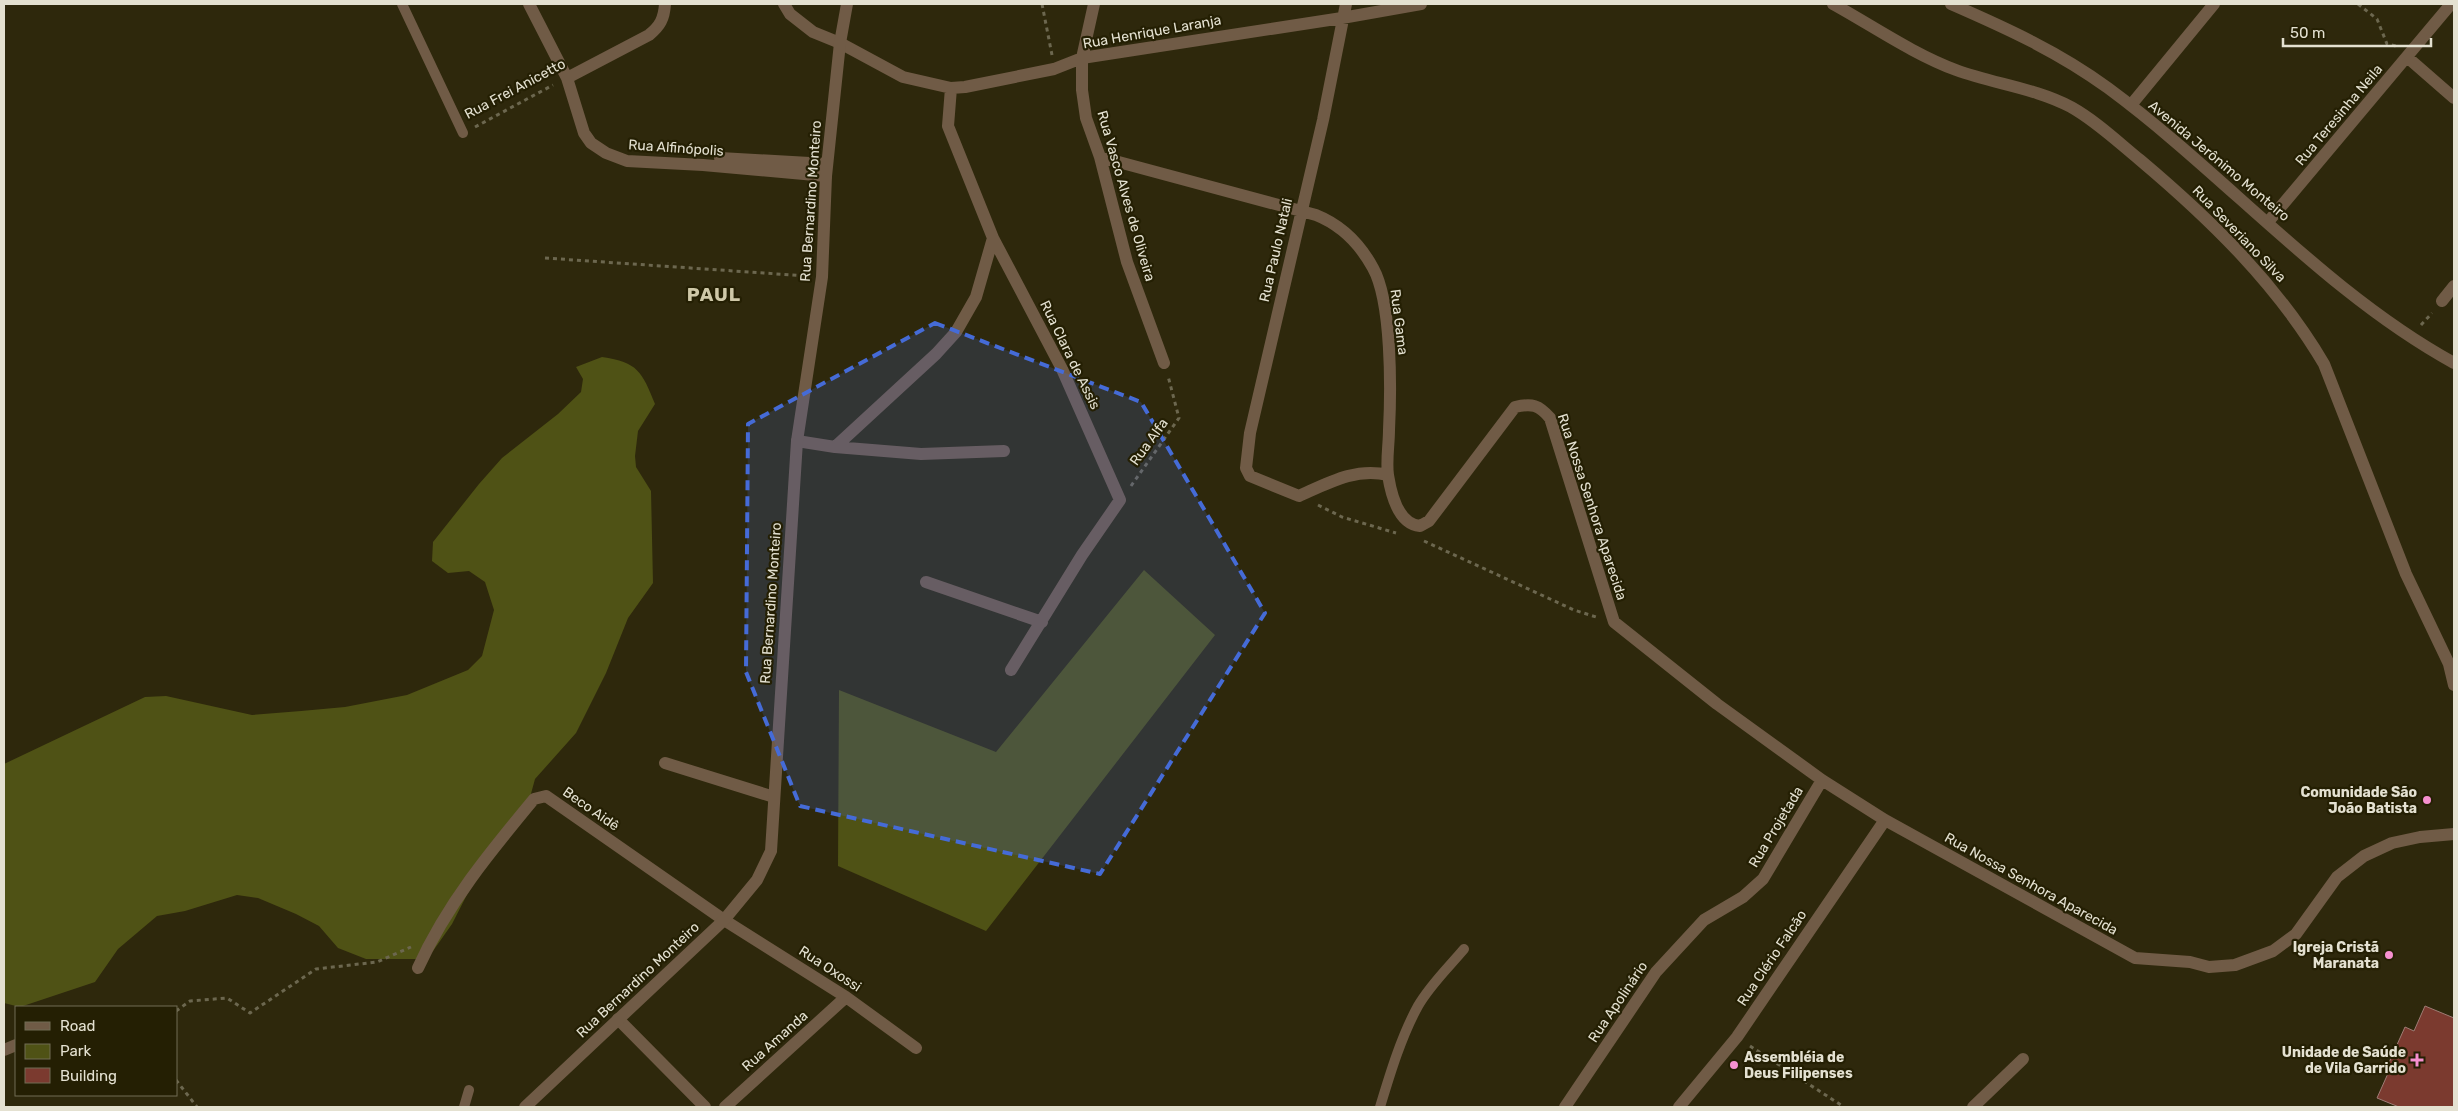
<svg xmlns="http://www.w3.org/2000/svg" width="2458" height="1111" font-family="Rubik,sans-serif">
<rect width="100%" height="100%" fill="#2e280c"/>
<!-- green -->
<path fill="#4f5215" d="M 602,357 C 638,362 642,372 655,404 L 638,431 L 635,456 L 636,467 L 651,491 L 653,583 L 628,618 L 606,673 L 576,733 L 535,779 L 529,801 L 477,875 L 452,924 L 433,951 L 421,959 L 366,959 L 338,948 L 319,926 L 296,914 L 258,898 L 237,895 L 185,911 L 157,916 L 118,949 L 95,982 L 20,1007 L 4,1003 L 4,764 L 145,697 L 166,696 L 252,715 L 301,711 L 345,707 L 407,695 L 468,670 L 482,656 L 494,610 L 485,582 L 469,571 L 448,573 L 432,561 L 433,542 L 479,484 L 502,458 L 558,414 L 581,392 L 583,379 L 576,367 Z
M 1144,570 L 1215,635 L 986,931 L 838,866 L 839,690 L 996,752 Z"/>
<!-- building -->
<path fill="#7b3a2f" stroke="#9e7c75" d="M 2425,1006 L 2454,1018 L 2454,1107 L 2399,1107 L 2377,1098 L 2390,1069 L 2387,1067 L 2405,1027 L 2414,1031 Z"/>
<g fill="none" stroke-linecap="round" stroke-linejoin="round">
<!-- path -->
<path stroke="#6c674f" stroke-width="3" stroke-dasharray="4 4" stroke-linecap="butt" d="M 1042,4 L 1052,55
M 2358,4 L 2377,19 L 2387,44 L 2396,46
M 475,127 L 553,85
M 545,258 L 807,276
M 2421,325 L 2432,313
M 1131,486 L 1179,418 L 1168,376
M 1318,505 L 1342,517 L 1396,533
M 1424,541 L 1574,610 L 1596,617
M 176,1011 L 190,1001 L 227,998 L 250,1013 L 316,969 L 377,962 L 411,947
M 1750,1046 L 1844,1107
M 176,1080 L 197,1107"/>
<!-- service -->
<path stroke="#705b46" stroke-width="10" d="M 402,4 L 463,133
M 464,1107 L 469,1090
M 1380,1107 C 1390,1074 1401,1037 1418,1006 C 1430,985 1448,968 1464,949"/>
<!-- minor -->
<path stroke="#705b46" stroke-width="12" d="M 529,4 L 567,78 L 584,133 L 591,143 L 606,153 L 627,161 L 703,165 L 826,176
M 784,4 L 790,14 L 813,32 L 840,43 L 903,77 L 951,88 L 965,87 L 1054,69 L 1082,58 L 1342,18 L 1421,4
M 1094,4 L 1082,58 L 1082,90 L 1086,118 L 1100,157 L 1127,262 L 1164,363
M 1346,4 L 1323,120 L 1250,433 L 1246,468 L 1250,476 L 1299,496 C 1328,483 1356,467 1388,475
M 2407,57 L 2454,98
M 567,78 L 649,35 C 660,26 664,19 665,4
M 951,88 L 948,126 L 993,238 L 1062,369 L 1120,500 L 1082,555 L 1011,670
M 2131,105 L 2214,4
M 1100,157 L 1316,215 C 1341,225 1360,244 1373,268 C 1392,302 1391,390 1389,430 C 1389,444 1386,461 1388,475 C 1391,494 1398,524 1420,526 L 1429,521 L 1515,407 C 1532,403 1539,405 1550,418 L 1614,622 L 1717,704 L 1822,780 L 1885,820 L 2135,958 L 2190,962 L 2209,967 L 2235,965 L 2273,951 L 2296,934 L 2337,877 L 2364,856 L 2392,843 L 2420,837 L 2454,834
M 720,158 L 827,164
M 2268,222 L 2451,4
M 2442,301 L 2454,286
M 797,441 L 835,447 L 921,454 L 1004,451
M 835,447 L 936,354 L 956,332 L 976,297 L 993,238
M 926,582 L 1042,622
M 665,763 L 774,797
M 418,968 C 447,904 490,852 534,799 L 546,796 L 724,920 L 846,997 L 916,1048
M 618,1019 L 705,1107
M 4,1050 L 16,1045
M 725,1107 L 846,997
M 1565,1107 L 1656,972 L 1704,920 L 1743,897 L 1763,879 L 1822,780
M 1679,1107 L 1737,1037 L 1885,820
M 1973,1107 L 2023,1059"/>
<!-- tertiary -->
<path stroke="#705b46" stroke-width="12" d="M 1833,4 C 1873,26 1913,54 1956,70 C 1994,84 2035,88 2071,107 C 2096,121 2118,142 2140,160 C 2210,219 2277,284 2324,364 L 2406,574 L 2449,664 L 2454,685
M 1951,4 C 2006,28 2059,52 2108,88 C 2226,175 2325,292 2454,363
M 525,1107 L 724,920 L 757,880 L 771,851 L 797,441 L 822,277 L 826,176 L 840,43 L 847,4"/>
</g>
<!-- marked area -->
<path fill="#456bd7" fill-opacity="0.2" stroke="#456bd7" stroke-width="4" stroke-dasharray="10 6" stroke-linejoin="round" d="M 935,323 L 1141,402 L 1265,613 L 1100,874 L 800,806 L 746,672 L 748,424 Z"/>
<!-- markers -->
<g fill="#f690d0" stroke="#241f03" stroke-width="2">
<circle cx="2427" cy="800" r="5"/>
<circle cx="2389" cy="955" r="5"/>
<path d="M2414.5 1052.5h5v5h5v5h-5v5h-5v-5h-5v-5h5z"/>
<circle cx="1734" cy="1065" r="5"/>
</g>
<g text-anchor="middle" dominant-baseline="central" stroke-width="4.5" stroke-linejoin="round" paint-order="stroke">
<!-- street labels -->
<g font-size="14" fill="#e4e1d1" stroke="#241f03">
<text transform="translate(1152 32) rotate(-10)">Rua Henrique Laranja</text>
<text transform="translate(515 89) rotate(-28)">Rua Frei Anicetto</text>
<text transform="translate(2339 115) rotate(-50)">Rua Teresinha Neila</text>
<text transform="translate(676 148) rotate(4)">Rua Alfinópolis</text>
<text transform="translate(2219 161) rotate(40)">Avenida Jerônimo Monteiro</text>
<text transform="translate(1126 196) rotate(74)">Rua Vasco Alves de Oliveira</text>
<text transform="translate(811 201) rotate(-86)">Rua Bernardino Monteiro</text>
<text transform="translate(2239 234) rotate(46)">Rua Severiano Silva</text>
<text transform="translate(1276 250) rotate(-77)">Rua Paulo Natali</text>
<text transform="translate(1399 322) rotate(83)">Rua Gama</text>
<text transform="translate(1070 355) rotate(64)">Rua Clara de Assis</text>
<text transform="translate(1149 442) rotate(-54)">Rua Alfa</text>
<text transform="translate(1592 507) rotate(72)">Rua Nossa Senhora Aparecida</text>
<text transform="translate(771 603) rotate(-86)">Rua Bernardino Monteiro</text>
<text transform="translate(591 809) rotate(35)">Beco Aidê</text>
<text transform="translate(1776 827) rotate(-59)">Rua Projetada</text>
<text transform="translate(2031 884) rotate(29)">Rua Nossa Senhora Aparecida</text>
<text transform="translate(1772 958) rotate(-56)">Rua Clério Falcão</text>
<text transform="translate(830 969) rotate(33)">Rua Oxossi</text>
<text transform="translate(638 980) rotate(-43)">Rua Bernardino Monteiro</text>
<text transform="translate(1618 1002) rotate(-56)">Rua Apolinário</text>
<text transform="translate(775 1041) rotate(-42)">Rua Amanda</text>
</g>
<!-- poi labels -->
<g font-size="14" font-weight="bold" fill="#e4e1d1" stroke="#241f03" text-anchor="end">
<text x="2417" y="792">Comunidade São<tspan x="2417" dy="16">João Batista</tspan></text>
<text x="2379" y="947">Igreja Cristã<tspan x="2379" dy="16">Maranata</tspan></text>
<text x="2406" y="1052">Unidade de Saúde<tspan x="2406" dy="16">de Vila Garrido</tspan></text>
<text x="1744" y="1057" text-anchor="start">Assembléia de<tspan x="1744" dy="16">Deus Filipenses</tspan></text>
</g>
<!-- district labels -->
<g font-size="19" font-weight="bold" letter-spacing="1" fill="#cfc8a8" stroke="#241f03">
<text x="714" y="294">PAUL</text>
</g>
</g>
<!-- border -->
<rect width="2458" height="1111" fill="none" stroke="#e4e1d1" stroke-width="10"/>
<!-- legend -->
<rect x="15" y="1006" width="162" height="90" fill="#241f03" stroke="#716d55"/>
<rect x="25" y="1022" width="25" height="8" fill="#705b46" stroke="#716d55"/>
<text x="60" y="1031" font-size="15" fill="#e4e1d1">Road</text>
<rect x="25" y="1044" width="25" height="15" fill="#4f5215" stroke="#716d55"/>
<text x="60" y="1056" font-size="15" fill="#e4e1d1">Park</text>
<rect x="25" y="1068" width="25" height="15" fill="#7b3a2f" stroke="#716d55"/>
<text x="60" y="1081" font-size="15" fill="#e4e1d1">Building</text>
<!-- scale -->
<path d="M2283 38v8h148v-8" fill="none" stroke="#e4e1d1" stroke-width="2.5"/>
<text x="2290" y="38" font-size="15" fill="#e4e1d1" stroke="#241f03" stroke-width="4" paint-order="stroke">50 m</text>
</svg>
